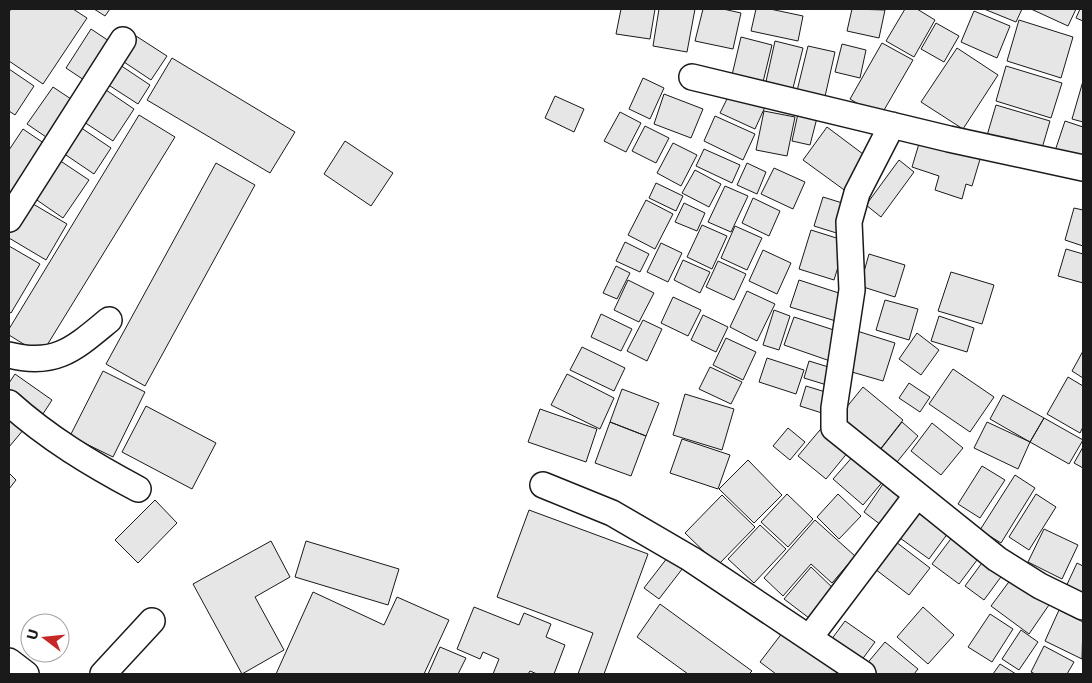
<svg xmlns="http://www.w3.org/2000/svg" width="1092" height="683" font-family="Commissioner,sans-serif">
<rect width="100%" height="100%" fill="#fff"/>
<!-- building -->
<path fill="#e6e6e6" stroke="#1a1a1a" d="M 11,9 L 73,9 L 87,18 L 43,84 L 9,61 L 9,12 Z
M 94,9 L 110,9 L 105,16 Z
M 621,9 L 655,9 L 650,39 L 616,34 Z
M 659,9 L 695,9 L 687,52 L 653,46 Z
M 703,9 L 723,9 L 741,13 L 733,49 L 695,41 Z
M 756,9 L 770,9 L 803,16 L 798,41 L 751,31 Z
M 852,9 L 885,10 L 879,38 L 847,31 Z
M 905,9 L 917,9 L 935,20 L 914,57 L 886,41 Z
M 984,9 L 1022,9 L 1016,22 Z
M 1031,9 L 1076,9 L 1068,26 Z
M 1080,9 L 1083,9 L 1083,21 L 1076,18 Z
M 974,11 L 1010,26 L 997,58 L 961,42 Z
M 1019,20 L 1073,37 L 1061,78 L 1007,61 Z
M 936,23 L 959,36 L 944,62 L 921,49 Z
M 91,29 L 115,45 L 90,84 L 66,68 Z
M 136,36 L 167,56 L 151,80 L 121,60 Z
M 741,37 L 772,45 L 763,82 L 732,75 Z
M 775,41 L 803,48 L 792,92 L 765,86 Z
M 882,43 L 913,60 L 880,117 L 850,99 Z
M 842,44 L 866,50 L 860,78 L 835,72 Z
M 808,46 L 835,52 L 824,101 L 796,95 Z
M 957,48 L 998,75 L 963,129 L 921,102 Z
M 172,58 L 295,132 L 270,173 L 147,100 Z
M 120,65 L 150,85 L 138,104 L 107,84 Z
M 1006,66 L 1062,83 L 1051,118 L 996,101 Z
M 9,69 L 34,86 L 15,115 L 9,111 Z
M 643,78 L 664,88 L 650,119 L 629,109 Z
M 1083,81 L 1083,122 L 1072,119 Z
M 53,87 L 77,103 L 52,141 L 27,124 Z
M 106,90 L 134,109 L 113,141 L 84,122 Z
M 731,91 L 765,107 L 755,129 L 720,113 Z
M 664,94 L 703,109 L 691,138 L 654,124 Z
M 555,96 L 584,109 L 574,132 L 545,118 Z
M 996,105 L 1050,121 L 1040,155 L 986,139 Z
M 799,109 L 818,114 L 810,145 L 792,141 Z
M 764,111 L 795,117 L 787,156 L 756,150 Z
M 620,112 L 641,123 L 626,152 L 604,141 Z
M 139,115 L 175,137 L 41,355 L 9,335 L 9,329 Z
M 715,116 L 755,134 L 743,160 L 704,141 Z
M 1065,121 L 1083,127 L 1083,159 L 1055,151 Z
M 77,125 L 111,148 L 94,174 L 60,151 Z
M 645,126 L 669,138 L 656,163 L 632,151 Z
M 827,127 L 871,160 L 847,192 L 803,160 Z
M 23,129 L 51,148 L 9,211 L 9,150 Z
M 921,137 L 981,156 L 972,186 L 966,184 L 962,199 L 935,190 L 939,176 L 912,167 Z
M 345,141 L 393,173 L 371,206 L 324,174 Z
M 673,143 L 697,155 L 681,186 L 657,173 Z
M 704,149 L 740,165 L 732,183 L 696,166 Z
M 56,158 L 89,180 L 63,218 L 31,196 Z
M 899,160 L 914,172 L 881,217 L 866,205 Z
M 216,163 L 255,185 L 145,386 L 106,364 Z
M 747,163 L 766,172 L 757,194 L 737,185 Z
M 774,168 L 805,182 L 793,209 L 761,194 Z
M 695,170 L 721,184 L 709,207 L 682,193 Z
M 656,183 L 683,196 L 676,211 L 649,198 Z
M 725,186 L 748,196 L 731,232 L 708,222 Z
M 823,197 L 852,206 L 843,235 L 814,226 Z
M 23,198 L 67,224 L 46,260 L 9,238 L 9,222 Z
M 753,198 L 780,211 L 769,236 L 742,223 Z
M 646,200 L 673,214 L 655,249 L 628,235 Z
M 684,203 L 705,213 L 697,231 L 675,222 Z
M 1074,208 L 1083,210 L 1083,246 L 1065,240 Z
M 702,225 L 727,236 L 712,269 L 687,257 Z
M 735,226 L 762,238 L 747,270 L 721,258 Z
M 811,230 L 846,241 L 834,280 L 799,269 Z
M 625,242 L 649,254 L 640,272 L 616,261 Z
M 661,243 L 682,253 L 668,282 L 647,272 Z
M 9,246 L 40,264 L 11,313 L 9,312 Z
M 1066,249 L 1083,254 L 1083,283 L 1058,276 Z
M 763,250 L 791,263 L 777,294 L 749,281 Z
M 869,254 L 905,265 L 895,297 L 860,286 Z
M 683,260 L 710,272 L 700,293 L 674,280 Z
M 718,261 L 746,274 L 734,300 L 706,287 Z
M 616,266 L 630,273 L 617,299 L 603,293 Z
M 951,272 L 994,285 L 982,324 L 938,311 Z
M 628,280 L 654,293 L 639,322 L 614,310 Z
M 799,280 L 848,296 L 839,322 L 790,307 Z
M 747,291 L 775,304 L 757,341 L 730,327 Z
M 673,297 L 701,310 L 688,336 L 661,323 Z
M 885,300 L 918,309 L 909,340 L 876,330 Z
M 774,310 L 790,316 L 779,350 L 763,345 Z
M 601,314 L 632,329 L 621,351 L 591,337 Z
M 703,315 L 728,327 L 716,352 L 691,340 Z
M 939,316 L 974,328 L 967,352 L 931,341 Z
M 794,317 L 843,333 L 833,362 L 784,345 Z
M 643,320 L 662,329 L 647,361 L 627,351 Z
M 857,331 L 895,343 L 883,381 L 845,370 Z
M 917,333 L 939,350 L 921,375 L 899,359 Z
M 726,338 L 756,352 L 743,380 L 713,365 Z
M 582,347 L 625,368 L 614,391 L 570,370 Z
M 1083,351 L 1083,378 L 1072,371 Z
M 767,358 L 804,370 L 796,394 L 759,382 Z
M 809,361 L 835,369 L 830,386 L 804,378 Z
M 710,367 L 742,382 L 731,404 L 699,389 Z
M 953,369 L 994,397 L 970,432 L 929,404 Z
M 103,371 L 145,392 L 113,457 L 70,436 Z
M 15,374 L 52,400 L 39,420 L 9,398 L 9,383 Z
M 567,374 L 614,398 L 600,429 L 551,405 Z
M 1068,377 L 1083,386 L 1083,427 L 1080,433 L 1047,414 Z
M 909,383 L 930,397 L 920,412 L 899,398 Z
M 806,386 L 832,394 L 825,414 L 800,406 Z
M 863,387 L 903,420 L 878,452 L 837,419 Z
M 622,389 L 659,403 L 646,436 L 610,422 Z
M 685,394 L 734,409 L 722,450 L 673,435 Z
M 1003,395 L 1044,418 L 1030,442 L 990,419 Z
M 146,406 L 216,443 L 192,489 L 122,452 Z
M 540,409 L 597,429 L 586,462 L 528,442 Z
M 9,416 L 24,429 L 9,447 Z
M 1044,418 L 1083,440 L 1069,464 L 1030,442 Z
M 610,422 L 646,436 L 631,476 L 595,463 Z
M 902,422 L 918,436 L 893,467 L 877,454 Z
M 987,422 L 1030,442 L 1018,469 L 974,448 Z
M 932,423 L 963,448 L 941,475 L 911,451 Z
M 825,424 L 853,446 L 826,479 L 798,456 Z
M 788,428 L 805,442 L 790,460 L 773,446 Z
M 682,439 L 730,455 L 718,489 L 670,473 Z
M 1083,447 L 1083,468 L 1074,463 Z
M 855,454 L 885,479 L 863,505 L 833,479 Z
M 748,460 L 782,495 L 754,523 L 719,489 Z
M 982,466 L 1005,480 L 980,518 L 958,504 Z
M 9,473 L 16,480 L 9,489 Z
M 1015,475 L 1035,488 L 1001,543 L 980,530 Z
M 883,484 L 902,500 L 881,525 L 864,512 Z
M 787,494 L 813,519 L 788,547 L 761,522 Z
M 838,494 L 861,516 L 839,539 L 817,517 Z
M 1036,494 L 1056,507 L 1029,550 L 1009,537 Z
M 722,495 L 755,527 L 718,565 L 685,533 Z
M 155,500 L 177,523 L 138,563 L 115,540 Z
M 922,508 L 951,529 L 929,559 L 900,538 Z
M 529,510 L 648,554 L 604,674 L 578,674 L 593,633 L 497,597 Z
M 815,520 L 855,556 L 832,583 L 811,564 L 783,596 L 764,578 Z
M 760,525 L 786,549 L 754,583 L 728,559 Z
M 1044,529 L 1078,545 L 1062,579 L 1028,562 Z
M 956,532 L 983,552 L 959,584 L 932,564 Z
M 271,541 L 290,577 L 255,597 L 284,650 L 242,674 L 193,584 Z
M 306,541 L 399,569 L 388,605 L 295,577 Z
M 896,542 L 930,568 L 909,595 L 875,569 Z
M 671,553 L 686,564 L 659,599 L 644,588 Z
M 987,556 L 1006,570 L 984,600 L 965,586 Z
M 1077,563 L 1083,566 L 1083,601 L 1064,591 Z
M 811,567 L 836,591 L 813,621 L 784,599 Z
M 1014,575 L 1051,602 L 1029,634 L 991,606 Z
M 313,592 L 384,625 L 397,597 L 449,620 L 424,674 L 276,674 Z
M 660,604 L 752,671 L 749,674 L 688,674 L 637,637 Z
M 474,607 L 519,625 L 524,613 L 551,624 L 546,637 L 565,645 L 554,674 L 537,674 L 530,671 L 528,674 L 493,674 L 499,659 L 483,652 L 480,659 L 457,649 Z
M 923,607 L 954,635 L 928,664 L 897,637 Z
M 1059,610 L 1083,622 L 1082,659 L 1045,641 Z
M 990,614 L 1013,629 L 992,662 L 968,647 Z
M 845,621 L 875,642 L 861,661 L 831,640 Z
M 789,624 L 855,674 L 776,674 L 760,662 Z
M 1021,630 L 1038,642 L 1019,670 L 1002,659 Z
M 885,642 L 918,669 L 914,674 L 875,674 L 865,666 Z
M 1044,646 L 1074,662 L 1067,674 L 1035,674 L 1031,672 Z
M 440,647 L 466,658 L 458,674 L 428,674 Z
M 1000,664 L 1016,674 L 993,674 Z"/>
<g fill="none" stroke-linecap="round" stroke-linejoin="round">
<defs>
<path id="street" d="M 692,77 L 949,139 L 1083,168
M 892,125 L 857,193 L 849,222 L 852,290 L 834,408 L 834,428 L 997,559 L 1040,586 L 1083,607
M 9,219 L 123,40
M 9,355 C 56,367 75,348 109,320
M 9,403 C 48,438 91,464 138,489
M 543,485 L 612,513 L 691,559 L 863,674
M 810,637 L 917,495
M 9,661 L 26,674
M 103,674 L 152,621"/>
</defs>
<!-- street casing -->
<use href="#street" stroke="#1a1a1a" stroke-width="28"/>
<!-- street -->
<use href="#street" stroke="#fff" stroke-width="25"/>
</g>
<!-- border -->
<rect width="1092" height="683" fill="none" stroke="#1a1a1a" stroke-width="20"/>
<!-- north arrow -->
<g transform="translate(45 638) rotate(286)"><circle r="24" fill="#ffffff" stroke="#a3a3a3"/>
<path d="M0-4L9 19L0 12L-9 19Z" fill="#c62828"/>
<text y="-8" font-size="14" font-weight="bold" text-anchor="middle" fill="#1a1a1a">U</text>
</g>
</svg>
